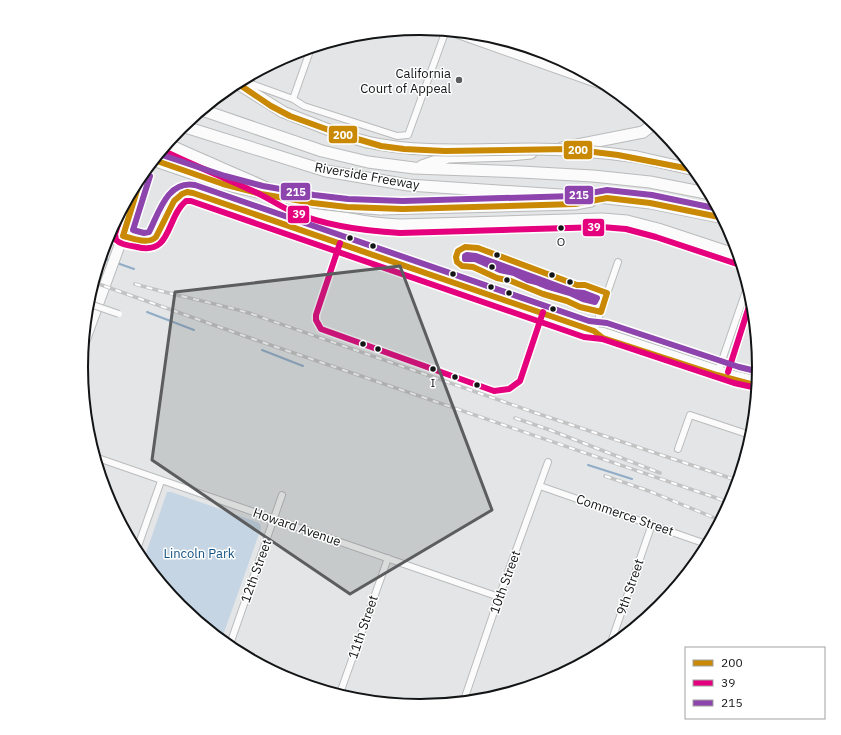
<svg xmlns="http://www.w3.org/2000/svg" width="841" height="735" font-family="'IBM Plex Sans',sans-serif">
<rect width="100%" height="100%" fill="#e3e5e6"/>
<!-- green -->
<path fill="#c5d5e4" d="M 167,492 L 171,492 L 257,522 L 260,524 L 261,528 L 221,641 L 180,607 L 143,562 Z"/>
<g fill="none" stroke-linecap="round" stroke-linejoin="round">
<!-- stream -->
<path stroke="#90acc7" stroke-width="2" d="M 101,257 L 111,261
M 117,263 L 134,269
M 147,312 L 194,330
M 262,350 L 303,366
M 588,465 L 632,479"/>
<defs>
<path id="minor" d="M 240,81 L 246,82 L 293,99 L 304,106 L 397,136 L 408,135 L 446,30
M 293,99 L 311,48
M 123,236 L 144,241 L 153,240 L 156,237 L 174,201 C 182,191 185,191 197,194 L 587,329 L 604,331 L 737,375 L 759,380
M 594,331 L 603,338 L 717,375 L 758,386
M 594,331 L 618,262
M 718,372 L 748,285
M 678,449 L 690,415 L 753,436
M 95,457 L 499,597
M 540,486 L 709,545
M 136,552 L 161,481
M 229,647 L 282,495
M 608,651 L 652,524
M 339,696 L 388,558
M 463,703 L 499,597 L 548,462"/>
<path id="secondary" d="M 451,31 L 612,88"/>
<path id="primary" d="M 83,345 L 123,236 L 142,174"/>
<path id="motorway" d="M 237,83 L 283,112 L 342,135 L 367,142
M 202,110 L 322,151 L 368,162 L 414,168 L 521,172 L 593,176 L 650,182 L 711,194
M 182,126 L 326,171 L 408,185 L 607,198 L 650,203 L 724,218
M 167,144 C 201,160 236,174 271,190 C 280,195 288,201 298,205 C 327,216 369,224 400,225 L 602,219 L 627,221 L 658,229 L 740,256
M 562,148 L 643,132 L 655,123
M 637,157 L 695,170
M 153,160 L 223,184
M 422,166 L 448,157 L 510,155 L 531,153
M 380,209 L 575,204 L 591,201"/>
</defs>
<!-- minor casing -->
<use href="#minor" stroke="#babbbc" stroke-width="8"/>
<!-- secondary casing -->
<use href="#secondary" stroke="#babbbc" stroke-width="11"/>
<!-- primary casing -->
<use href="#primary" stroke="#babbbc" stroke-width="12"/>
<!-- motorway casing -->
<use href="#motorway" stroke="#babbbc" stroke-width="13"/>
<!-- minor -->
<use href="#minor" stroke="#fbfbfb" stroke-width="6"/>
<!-- secondary -->
<use href="#secondary" stroke="#fbfbfb" stroke-width="9"/>
<!-- primary -->
<use href="#primary" stroke="#fbfbfb" stroke-width="10"/>
<!-- motorway -->
<use href="#motorway" stroke="#fbfbfb" stroke-width="11"/>
<defs>
<path id="rail" d="M 93,282 L 253,339 L 731,503
M 135,284 C 172,295 211,302 249,313 L 536,413 L 739,481
M 515,418 L 550,430 L 660,473
M 605,476 L 649,491 L 722,521"/>
</defs>
<!-- rail casing -->
<use href="#rail" stroke="#c3c3c4" stroke-width="3.5"/>
<!-- rail -->
<use href="#rail" stroke="#fff" stroke-width="2" stroke-dasharray="6" stroke-linecap="butt"/>
<defs>
<path id="minor-bridge" d="M 87,303 L 119,314"/>
<path id="motorway-bridge" d="M 367,142 C 421,154 476,149 531,149 C 567,149 602,152 637,157
M 223,184 C 275,197 327,206 380,209"/>
</defs>
<!-- minor-bridge casing -->
<use href="#minor-bridge" stroke="#babbbc" stroke-width="8" stroke-linecap="butt"/>
<!-- motorway-bridge casing -->
<use href="#motorway-bridge" stroke="#babbbc" stroke-width="13" stroke-linecap="butt"/>
<!-- minor-bridge -->
<use href="#minor-bridge" stroke="#fbfbfb" stroke-width="6"/>
<!-- motorway-bridge -->
<use href="#motorway-bridge" stroke="#fbfbfb" stroke-width="11"/>
<defs>
<path id="bus-1" d="M 237,83 L 271,106 L 290,116 L 337,133 L 381,146 L 404,149 L 445,151 L 570,149 L 618,155 L 695,170
M 154,160 L 223,184 L 261,194 L 313,203 L 347,207 L 403,209 L 575,204 L 607,198 L 650,203 L 724,218
M 142,174 L 123,236 C 133,238 148,245 156,237 L 174,201 L 182,194 L 187,192 L 193,193 L 594,331 L 603,338 L 717,375 L 758,386
M 465,247 L 478,248 L 577,285 L 585,285 L 607,293 L 601,312 L 580,307 L 567,301 L 543,294 L 511,281 L 497,278 L 473,267 L 462,266 L 457,262 L 456,257 L 458,251 Z"/>
<path id="bus-2" d="M 164,151 C 193,165 223,177 253,191 C 267,197 279,206 293,212 C 326,226 365,231 400,233 L 602,227 L 626,229 L 656,237 L 737,264
M 124,206 L 115,234 L 116,240 C 121,245 130,246 137,247 C 172,256 166,217 186,201 L 191,201 L 584,337 L 602,339 L 734,383 L 757,388
M 340,243 L 316,315 L 316,320 L 321,329 L 494,391 L 509,389 L 520,381 L 543,312
M 728,372 L 752,297"/>
<path id="bus-3" d="M 159,154 L 225,176 L 263,186 L 314,195 L 348,199 L 403,201 L 574,196 L 607,190 L 652,195 L 719,209
M 150,176 L 133,230 L 144,233 L 149,232 C 159,213 167,180 195,185 L 589,321 L 607,323 L 739,367 L 760,372
M 467,255 L 476,256 L 574,292 L 584,293 L 597,298 L 595,302 L 583,299 L 570,293 L 546,286 L 536,282 L 528,280 L 514,273 L 500,270 L 475,259 L 465,259 L 465,256 Z"/>
</defs>
<!-- bus-1 casing -->
<use href="#bus-1" stroke="#fff" stroke-width="9"/>
<!-- bus-2 casing -->
<use href="#bus-2" stroke="#fff" stroke-width="9"/>
<!-- bus-3 casing -->
<use href="#bus-3" stroke="#fff" stroke-width="9"/>
<!-- bus-1 -->
<use href="#bus-1" stroke="#c98904" stroke-width="6"/>
<!-- bus-2 -->
<use href="#bus-2" stroke="#e5007d" stroke-width="6"/>
<!-- bus-3 -->
<use href="#bus-3" stroke="#8e44ad" stroke-width="6"/>
</g>
<!-- marked area -->
<path fill="#5c5d5e" fill-opacity="0.2" stroke="#5c5d5e" stroke-width="3" stroke-linejoin="round" d="M 400,266 L 492,510 L 350,594 L 152,460 L 175,292 Z"/>
<!-- markers -->
<circle fill="#5c5d5e" stroke="#fff" stroke-width="1.5" cx="459" cy="80" r="4"/>
<g fill="#131415" stroke="#fff" stroke-width="1.5">
<circle cx="561" cy="228" r="3.5"/>
<circle cx="350" cy="238" r="3.5"/>
<circle cx="373" cy="246" r="3.5"/>
<circle cx="497" cy="255" r="3.5"/>
<circle cx="492" cy="267" r="3.5"/>
<circle cx="453" cy="274" r="3.5"/>
<circle cx="552" cy="275" r="3.5"/>
<circle cx="507" cy="280" r="3.5"/>
<circle cx="570" cy="282" r="3.5"/>
<circle cx="491" cy="287" r="3.5"/>
<circle cx="509" cy="293" r="3.5"/>
<circle cx="553" cy="309" r="3.5"/>
<circle cx="363" cy="344" r="3.5"/>
<circle cx="378" cy="349" r="3.5"/>
<circle cx="433" cy="369" r="3.5"/>
<circle cx="455" cy="377" r="3.5"/>
<circle cx="477" cy="385" r="3.5"/>
</g>
<g text-anchor="middle" dominant-baseline="central" stroke-width="3" stroke-linejoin="round" paint-order="stroke">
<!-- bus labels -->
<g font-size="12" fill="#131415" stroke="#fff">
<text x="561" y="241">O</text>
<text x="433" y="382">I</text>
</g>
<!-- poi labels -->
<g font-size="13" fill="#131415" stroke="#fff" text-anchor="end">
<text x="451" y="73">California<tspan x="451" dy="15">Court of Appeal</tspan></text>
</g>
<!-- street labels -->
<g font-size="13" fill="#131415" stroke="#fff">
<text transform="translate(367 176) rotate(10)">Riverside Freeway</text>
<text transform="translate(625 515) rotate(19)">Commerce Street</text>
<text transform="translate(297 527) rotate(19)">Howard Avenue</text>
<text transform="translate(256 571) rotate(-70)">12th Street</text>
<text transform="translate(505 582) rotate(-70)">10th Street</text>
<text transform="translate(630 587) rotate(-71)">9th Street</text>
<text transform="translate(363 627) rotate(-71)">11th Street</text>
</g>
<!-- park labels -->
<g font-size="13" fill="#145283" stroke="#fff">
<text x="199" y="553">Lincoln Park</text>
</g>
</g>
<!-- crop -->
<path d="M0 0H841V735H0ZM88 367a332 332 0 1 1 664 0a332 332 0 1 1-664 0Z" fill="#fff" fill-rule="evenodd"/>
<path fill="none" stroke="#131415" stroke-width="2" d="M88 367a332 332 0 1 1 664 0a332 332 0 1 1-664 0Z"/>
<g stroke="#fff" stroke-width="1.5">
<rect x="328" y="125" width="30" height="19" rx="4" fill="#c98904"/>
<rect x="563" y="140" width="30" height="20" rx="4" fill="#c98904"/>
<rect x="280" y="182" width="31" height="19" rx="4" fill="#8e44ad"/>
<rect x="564" y="185" width="30" height="20" rx="4" fill="#8e44ad"/>
<rect x="287" y="205" width="23" height="19" rx="4" fill="#e5007d"/>
<rect x="582" y="218" width="23" height="19" rx="4" fill="#e5007d"/>
</g>
<g font-size="11" text-anchor="middle" font-weight="bold" fill="#fff">
<text x="343" y="139">200</text>
<text x="578" y="154">200</text>
<text x="296" y="196">215</text>
<text x="579" y="199">215</text>
<text x="299" y="218">39</text>
<text x="594" y="231">39</text>
</g>
<!-- legend -->
<rect x="685" y="647" width="140" height="72" fill="#ffffff" stroke="#a1a1a1"/>
<rect x="693" y="660" width="20" height="6" fill="#c98904" stroke="#a1a1a1"/>
<text x="721" y="667" font-size="12" fill="#131415">200</text>
<rect x="693" y="680" width="20" height="6" fill="#e5007d" stroke="#a1a1a1"/>
<text x="721" y="687" font-size="12" fill="#131415">39</text>
<rect x="693" y="700" width="20" height="6" fill="#8e44ad" stroke="#a1a1a1"/>
<text x="721" y="707" font-size="12" fill="#131415">215</text>
</svg>
